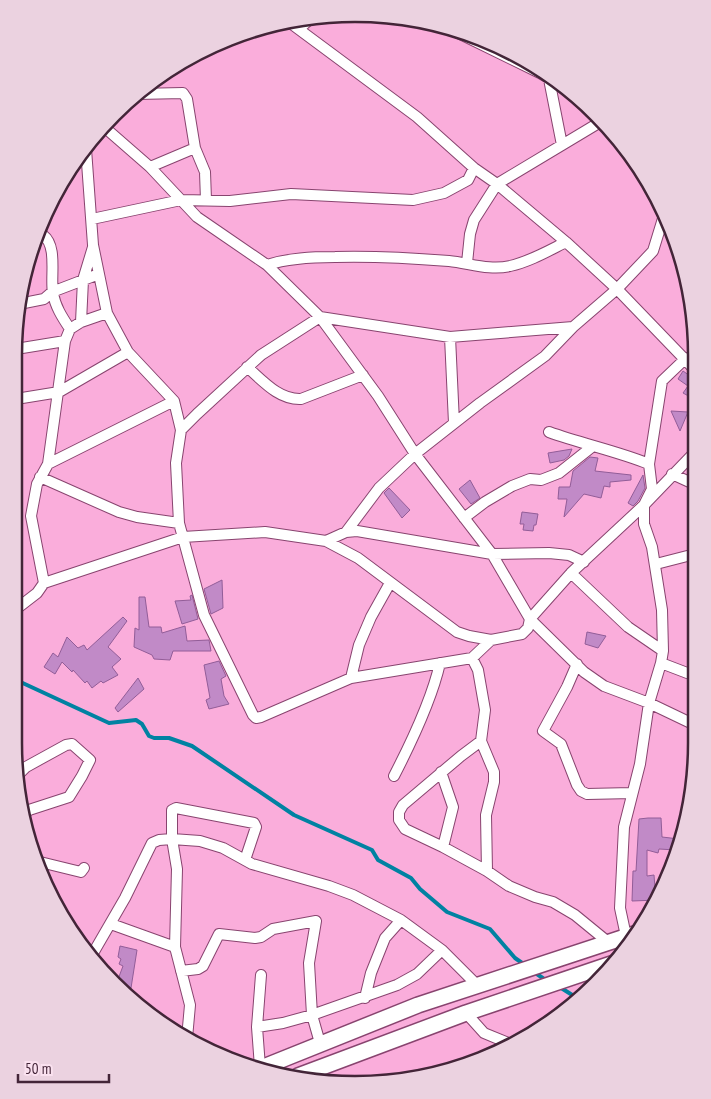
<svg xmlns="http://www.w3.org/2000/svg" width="711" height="1099" font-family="'PT Sans Narrow',sans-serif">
<rect width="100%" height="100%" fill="#faaddb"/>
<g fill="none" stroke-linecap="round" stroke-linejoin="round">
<!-- stream -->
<path stroke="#0082a2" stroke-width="4" d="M 14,679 L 109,723 L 136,720 L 142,724 L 149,736 L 154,738 L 169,738 L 192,746 L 294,815 L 372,850 L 378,860 L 411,878 L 420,889 L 447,912 L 490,929 L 515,958 L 525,965
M 534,972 L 547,981
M 558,986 L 577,998"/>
</g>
<!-- building -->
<path fill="#c18ac7" stroke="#925d98" d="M 683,371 L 693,378 L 696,378 L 696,393 L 694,399 L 683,393 L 688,386 L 678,379 Z
M 671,411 L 688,412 L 680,431 Z
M 572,449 L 569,456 L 564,460 L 550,463 L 548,453 Z
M 590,457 L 598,458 L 595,471 L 631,475 L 631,480 L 610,482 L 610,487 L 604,486 L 601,498 L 584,494 L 564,517 L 567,499 L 558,499 L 559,487 L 570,487 L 573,471 Z
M 643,475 L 645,488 L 638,501 L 633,506 L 628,503 Z
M 470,480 L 480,498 L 471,504 L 459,489 Z
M 389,488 L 410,510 L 402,518 L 384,493 Z
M 522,512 L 538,514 L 536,525 L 534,525 L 533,531 L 523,530 L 524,524 L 520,524 Z
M 222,580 L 223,608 L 211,614 L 204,589 Z
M 192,595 L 198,619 L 182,624 L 175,601 L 191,600 L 190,596 Z
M 139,597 L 145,597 L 149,627 L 161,627 L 162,633 L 185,626 L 187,641 L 209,640 L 211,651 L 173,651 L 170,660 L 154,659 L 152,655 L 134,647 L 135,628 L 139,630 Z
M 123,617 L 127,621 L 108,647 L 121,659 L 112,667 L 118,675 L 103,683 L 101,681 L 92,688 L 87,681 L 85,683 L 73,670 L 72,672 L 62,662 L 55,674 L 44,667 L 53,653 L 58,657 L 67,637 L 78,648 L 84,645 L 87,650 Z
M 587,632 L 606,636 L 598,648 L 585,644 Z
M 219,661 L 226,676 L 221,679 L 224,696 L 229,704 L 209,709 L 206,700 L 210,698 L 204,665 Z
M 138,678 L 144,689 L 118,712 L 115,708 Z
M 648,818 L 661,818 L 662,837 L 679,839 L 676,850 L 659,849 L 658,853 L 647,850 L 647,876 L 654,875 L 655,888 L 664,888 L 658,900 L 632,901 L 633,871 L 636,871 L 639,819 Z
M 120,946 L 137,950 L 131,988 L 117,982 L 123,966 L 119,964 L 121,959 L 118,957 Z"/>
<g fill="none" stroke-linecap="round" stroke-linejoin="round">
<defs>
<path id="minor" d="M 289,22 L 417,117 L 474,168 L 497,184 L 566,242 L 617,289 L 696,371
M 448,28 L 540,73 L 571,91
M 299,29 L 311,18
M 549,79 L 562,145
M 137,94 L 183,93 L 187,99 L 195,148 L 205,172 L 206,200
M 103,126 L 150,167 L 197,217 L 267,265 L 320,317 L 378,396 L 415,454 L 492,554 L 530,619 L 584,672 L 604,686 L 649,703 L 695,725
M 86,149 L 93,245 L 107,313 L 128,352 L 174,401 L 181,430 L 176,463 L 179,523 L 204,615 L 253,715 L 256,718 L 261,717 L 351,678 L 472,658 L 491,640
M 150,167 L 195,148
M 92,219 L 181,200 L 230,201 L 291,194 L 413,200 L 444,193 L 468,180 L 474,168
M 39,236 L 43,235 C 58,246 50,277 53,293 C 55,306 62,317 70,329
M 467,263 L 470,234 L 474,220 L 497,184 L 602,121
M 267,265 C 289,258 311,257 335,257 C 373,256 411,258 449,261 C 469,263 490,271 510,266 C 529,262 548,251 566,242
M 689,290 L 689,302 L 696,328
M 19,304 L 44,299 L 52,292 L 99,274
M 81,322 L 83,280 L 93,247
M 450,337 L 454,423
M 16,349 L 65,341
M 247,367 C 263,381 279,400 301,399 L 363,375
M 16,399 L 59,392 L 128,352
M 181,430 L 197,414 L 261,355 L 320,317 L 450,337 L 573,327 L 617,289 L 653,251 L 665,212
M 549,432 C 582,444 617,451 649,464
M 48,464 L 65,341 L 70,329 L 81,322 L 107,313
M 672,474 L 696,485
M 40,477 L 119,512 L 137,517 L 179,523
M 464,518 L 485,502 L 512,486 L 530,479 L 541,480 L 559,473 L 593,446
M 346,532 L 379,488 L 415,454 L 480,403 L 545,356 L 573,327
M 326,541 L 346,532 L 357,531 L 492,554 L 549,553 L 569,555 L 584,562
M 656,564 L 695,554
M 571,573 L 628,627 L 663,651
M 44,583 L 31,516 L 37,484 L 48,464 L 174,401
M 15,610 L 37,593 L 44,583 L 183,537 L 265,532 L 326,541 L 358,558 L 457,632 L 469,636 L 491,640 L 522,634 L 528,628 L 530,619 L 571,573 L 644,505 L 696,451
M 472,658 L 478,670 L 485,710 L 481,741 L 494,772 L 494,782 L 486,815 L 487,871
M 661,663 L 695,676
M 577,664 L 567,687 L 543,731 L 561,744 L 577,785 L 581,791 L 587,794 L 632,793
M 351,678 L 359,645 L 371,617 L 390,583
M 481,741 L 461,756 L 403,805 L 399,812 L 399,820 L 405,829 L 443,847 L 487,871 L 509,886 L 535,897 L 553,902 L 575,915 L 608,942
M 441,772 L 453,807 L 443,847
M 19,774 L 26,767 L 66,745 L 72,744 L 90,760 L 82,776 L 69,797 L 29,810 L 25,814
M 394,776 C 411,743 432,699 440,663
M 36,861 L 81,872 L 84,868
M 111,924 L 175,947
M 626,936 L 620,908 L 624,827 L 640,764 L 649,703 L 661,663 L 663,651 L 662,610 L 652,547 L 644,524 L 644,505 L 652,489 L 649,464 L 662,381 L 685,359 L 696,357
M 92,955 L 125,898 L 152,843 L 159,840 L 172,839 L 200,841 L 223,848 L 252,864 L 329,886 L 353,895 L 401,920 L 442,950 L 477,985
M 181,971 L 198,969 L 203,966 L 219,934 L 255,938 L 261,937 L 273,929 L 316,921 L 309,963 L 312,1015 L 320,1043
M 365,998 L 371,973 L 385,938 L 401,920
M 466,1013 L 484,1033 L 513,1045
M 257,1027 L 283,1023 L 312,1015 L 397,985 L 417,974 L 442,950
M 187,1038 L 190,1005 L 175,947 L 177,869 L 172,839 L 172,810 L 176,808 L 254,823 L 256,827 L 245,860
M 260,1067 L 257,1027 L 261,975"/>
<path id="secondary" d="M 261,1068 L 418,1005 L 637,933
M 298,1076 L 466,1013 L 617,962"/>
</defs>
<!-- minor casing -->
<use href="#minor" stroke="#88446f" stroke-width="12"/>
<!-- secondary casing -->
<use href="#secondary" stroke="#88446f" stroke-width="18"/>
<!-- minor -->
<use href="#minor" stroke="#fff" stroke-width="10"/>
<!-- secondary -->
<use href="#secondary" stroke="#fff" stroke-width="15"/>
</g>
<!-- crop -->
<path d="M0 0H711V1099H0ZM355 22H355A333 333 0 0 1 688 355V743A333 333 0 0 1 355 1076H355A333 333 0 0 1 22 743V355A333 333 0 0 1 355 22Z" fill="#ebd2e0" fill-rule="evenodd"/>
<path fill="none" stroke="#432538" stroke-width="2.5" d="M355 22H355A333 333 0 0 1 688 355V743A333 333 0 0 1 355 1076H355A333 333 0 0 1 22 743V355A333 333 0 0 1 355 22Z"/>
<!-- scale -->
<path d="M18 1074v8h91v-8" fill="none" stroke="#432538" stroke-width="2.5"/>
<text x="25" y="1074" font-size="15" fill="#432538" stroke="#fae1ef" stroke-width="4" paint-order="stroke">50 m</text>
</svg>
